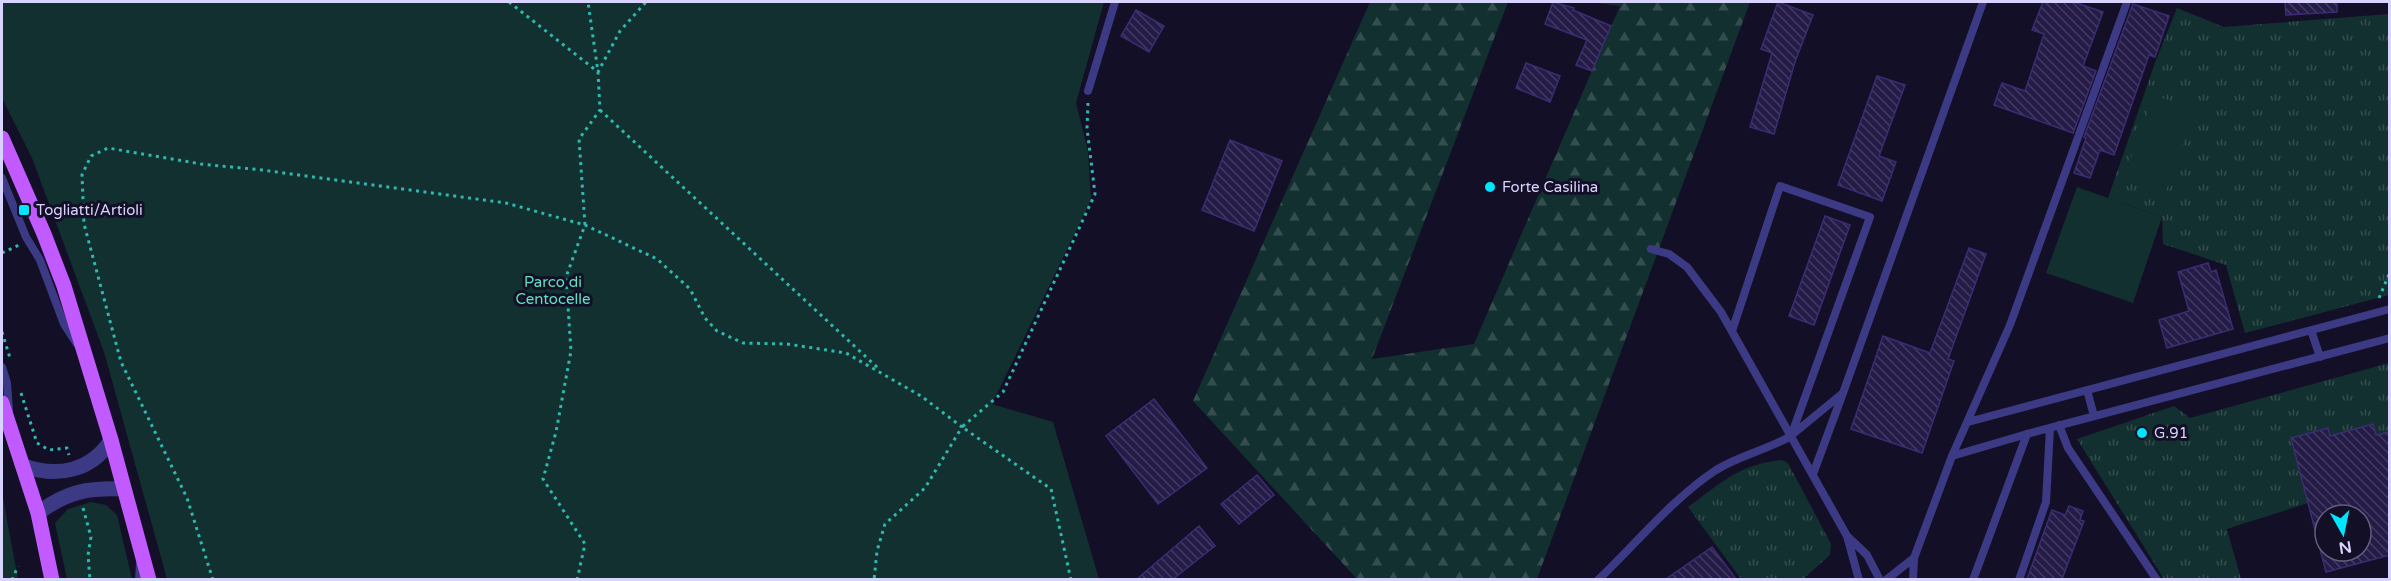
<svg xmlns="http://www.w3.org/2000/svg" width="2391" height="581" font-family="'Varela Round',sans-serif">
<defs>
<pattern id="grass-tufts" width="24" height="20" patternUnits="userSpaceOnUse" patternTransform="scale(1.5)"><rect width="24" height="20" fill="#12302f"/><path d="M3 7l-1-3M5 7V3M7 7l1-3M15 17l-1-3M17 17v-4M19 17l1-3" fill="none" stroke="#344d4e"/></pattern>
<pattern id="forest-firs" width="22" height="20" patternUnits="userSpaceOnUse" patternTransform="scale(1.5)"><rect width="22" height="20" fill="#12302f"/><path d="M5 1l3.5 6h-7zM16 11l3.5 6h-7z" fill="#344d4e"/></pattern>
<pattern id="building-back-hatch" width="6" height="6" patternUnits="userSpaceOnUse" patternTransform="scale(1.5)"><rect width="6" height="6" fill="#241b47"/><path d="M-1 5l2 2M0 0l6 6M5-1l2 2" fill="none" stroke="#433b63"/></pattern>
</defs>
<rect width="100%" height="100%" fill="#130f26"/>
<!-- grass -->
<path fill="url(#grass-tufts)" d="M 2177,8 L 2224,27 L 2389,14 L 2389,295 L 2245,333 L 2226,265 L 2163,244 L 2162,217 L 2108,198 L 2156,60 Z
M 2389,363 L 2389,432 L 2376,435 L 2372,424 L 2330,436 L 2328,428 L 2291,438 L 2308,503 L 2227,529 L 2241,579 L 2164,579 L 2077,439 L 2174,406 L 2190,418 Z
M 1782,460 L 1788,463 L 1831,544 L 1830,555 L 1803,579 L 1741,579 L 1688,507 C 1721,483 1739,464 1782,460 Z"/>
<!-- forest -->
<path fill="url(#forest-firs)" d="M 1370,2 L 1508,2 L 1372,359 L 1474,344 L 1620,6 L 1590,2 L 1750,2 L 1537,579 L 1357,579 L 1193,401 Z"/>
<!-- green -->
<path fill="#12302f" d="M 2,2 L 1104,2 L 1076,103 L 1088,151 L 1091,200 L 992,404 L 1053,422 L 1099,579 L 167,579 L 104,352 L 32,158 L 2,98 Z
M 2154,95 L 2195,110 L 2165,194 L 2123,179 Z
M 2077,187 L 2162,217 L 2133,303 L 2046,273 Z
M 2,493 L 18,579 L 2,579 Z
M 91,502 L 106,505 L 117,515 L 132,579 L 67,579 L 55,523 L 68,509 Z"/>
<!-- building -->
<path fill="url(#building-back-hatch)" stroke="#3b2d73" stroke-width="1.5" fill-rule="evenodd" d="M 1553,2 L 1574,8 L 1573,10 L 1611,26 L 1592,71 L 1576,65 L 1587,40 L 1545,24 Z
M 1778,2 L 1813,15 L 1795,62 L 1774,134 L 1750,127 L 1772,53 L 1761,49 Z
M 2043,2 L 2074,2 L 2103,12 L 2083,66 L 2096,71 L 2073,133 L 1994,105 L 2002,83 L 2025,91 L 2044,34 L 2032,30 Z
M 2285,2 L 2337,2 L 2337,12 L 2286,15 Z
M 2133,4 L 2169,16 L 2155,57 L 2149,55 L 2114,155 L 2100,150 L 2090,178 L 2074,173 L 2086,138 L 2084,137 Z
M 1136,10 L 1164,26 L 1149,52 L 1121,36 Z
M 1526,63 L 1560,76 L 1550,102 L 1516,88 Z
M 1877,76 L 1905,85 L 1879,156 L 1896,162 L 1882,201 L 1838,185 Z
M 1230,140 L 1282,161 L 1254,231 L 1202,210 Z
M 1825,216 L 1850,225 L 1814,325 L 1789,316 Z
M 1969,248 L 1986,254 L 1948,359 L 1954,361 L 1922,453 L 1851,429 L 1883,336 L 1930,353 Z
M 2208,263 L 2211,272 L 2216,270 L 2233,329 L 2167,348 L 2159,320 L 2189,311 L 2178,272 Z
M 1154,399 L 1207,468 L 1158,504 L 1106,436 Z
M 2373,424 L 2376,435 L 2390,432 L 2390,555 L 2326,572 L 2291,438 L 2328,428 L 2330,436 ZM 2325,515 L 2361,515 L 2361,551 L 2325,551 Z
M 1257,475 L 1274,495 L 1239,524 L 1221,504 Z
M 2069,506 L 2083,511 L 2080,520 L 2084,521 L 2062,579 L 2027,579 L 2052,510 L 2065,515 Z
M 1199,526 L 1215,546 L 1173,579 L 1137,579 Z
M 1712,547 L 1736,579 L 1666,579 Z"/>
<g fill="none" stroke-linecap="round" stroke-linejoin="round">
<!-- path -->
<path stroke="#2fb8b0" stroke-width="3" stroke-dasharray="3 4.5" stroke-linecap="butt" d="M 509,2 L 598,72 L 620,31 L 646,2
M 600,110 L 879,369
M 2,253 L 19,245
M 2379,298 L 2390,272
M 2,332 L 10,358
M 21,393 L 37,443 L 49,450 L 67,448 L 69,455
M 83,508 L 91,537 L 88,555 L 90,580
M 12,580 L 18,566
M 213,580 L 187,498 L 121,362 L 84,224 L 82,175 L 91,156 L 108,148 L 201,164 L 262,170 L 506,203 L 585,225 L 657,259 L 690,289 L 705,318 L 717,331 L 743,343 L 787,344 L 846,353 L 921,396 L 962,427 L 925,488 L 885,524 L 877,551 L 874,580
M 577,580 L 585,544 L 543,479 L 556,432 L 571,351 L 566,277 L 585,225 L 579,139 L 600,110 L 598,72 L 588,2
M 1071,580 L 1051,489 L 962,427 L 1003,392 L 1095,194 L 1087,128 L 1088,103"/>
<!-- lane -->
<path stroke="#3d3a85" stroke-width="8" d="M 1088,91 L 1115,2
M 2,178 L 26,237 L 40,260 L 64,324 L 77,344
M 1651,249 L 1669,254 L 1687,267 L 1721,312 L 1847,536 L 1867,555 L 1880,580
M 2311,330 L 2320,357
M 2,367 L 7,383 L 9,410
M 2087,390 L 2094,416
M 1843,393 L 1983,2
M 1968,422 L 2390,309
M 2059,425 L 2068,448 L 2157,580
M 1793,434 L 1843,393 L 1813,474
M 1952,456 L 2027,434 L 2390,338
M 1847,536 L 1859,580
M 139,580 L 140,563
M 1598,580 C 1636,544 1672,499 1716,470 C 1740,455 1767,450 1791,436 L 1870,217 L 1780,186 L 1732,331
M 1886,580 L 1914,558
M 1913,580 L 1914,558 L 1952,456 L 2010,325 L 2127,2
M 1973,580 L 2027,434
M 2019,580 L 2046,502 L 2050,428"/>
<!-- street -->
<path stroke="#3d3a85" stroke-width="15" d="M 24,466 C 57,478 92,471 111,440
M 38,513 C 68,491 87,488 124,489"/>
<!-- primary -->
<path stroke="#c25bff" stroke-width="15" d="M 2,138 L 44,234 L 64,286 L 111,440 L 149,580
M 2,403 L 38,513 L 52,580"/>
</g>
<!-- markers -->
<g fill="#00e5ff" stroke="#130f26" stroke-width="2">
<circle cx="1490" cy="187" r="6"/>
<rect x="18" y="204" width="12" height="12" rx="3"/>
<circle cx="2142" cy="433" r="6"/>
</g>
<g text-anchor="middle" dominant-baseline="central" stroke-width="6" stroke-linejoin="round" paint-order="stroke">
<!-- poi labels -->
<g font-size="15" fill="#d9d4ff" stroke="#130f26" text-anchor="start">
<text x="1502" y="187">Forte Casilina</text>
<text x="36" y="210">Togliatti/Artioli</text>
<text x="2154" y="433">G.91</text>
</g>
<!-- park labels -->
<g font-size="15" fill="#5fe0c0" stroke="#130f26">
<text x="553" y="282">Parco di<tspan x="553" dy="17">Centocelle</tspan></text>
</g>
</g>
<!-- border -->
<rect width="2391" height="581" fill="none" stroke="#d9d4ff" stroke-width="6"/>
<!-- north arrow -->
<g transform="translate(2343 533) rotate(171)"><circle r="28" fill="#130f26" stroke="#625e7d" stroke-width="1.5"/>
<path d="M0-4.5L10 22L0 15L-10 22Z" fill="#00e5ff"/>
<text y="-9" font-size="16" font-weight="bold" text-anchor="middle" fill="#d9d4ff">N</text>
</g>
</svg>
